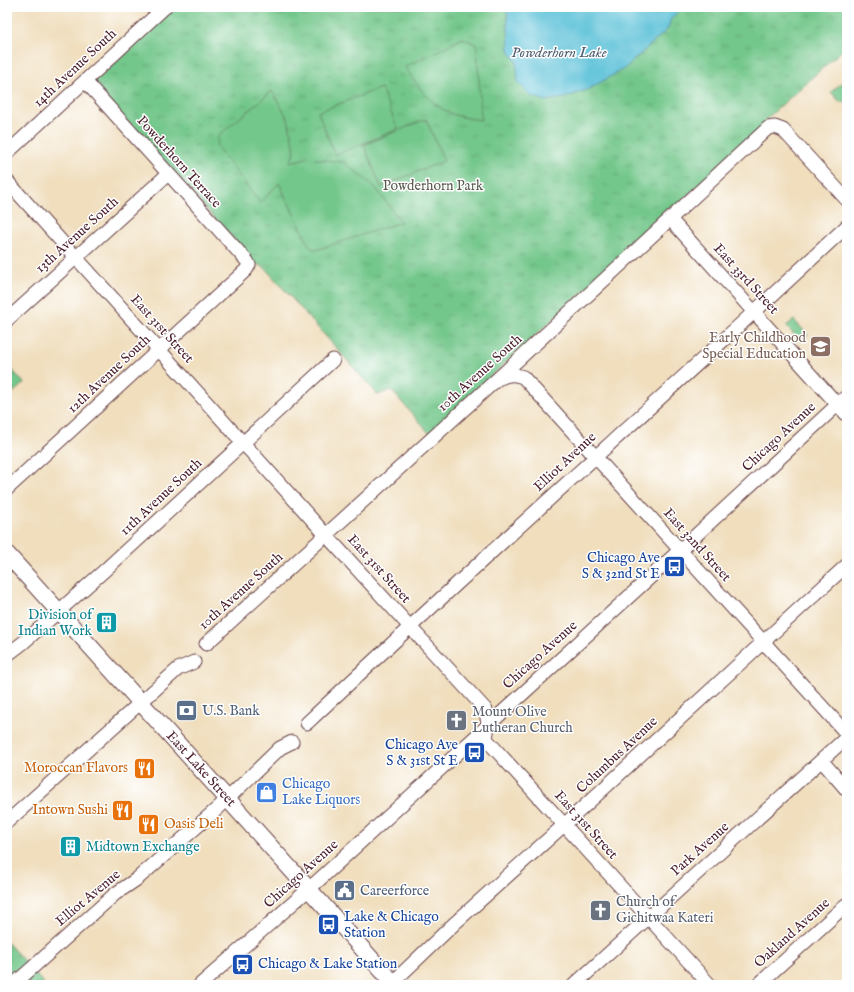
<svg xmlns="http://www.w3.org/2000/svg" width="854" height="992" font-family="'IM FELL English',serif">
<defs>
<pattern id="grass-tufts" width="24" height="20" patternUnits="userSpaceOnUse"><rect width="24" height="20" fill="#73c78b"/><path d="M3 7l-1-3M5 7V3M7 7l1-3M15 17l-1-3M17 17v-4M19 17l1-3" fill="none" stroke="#65aa78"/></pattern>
</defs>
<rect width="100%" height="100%" fill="#fff"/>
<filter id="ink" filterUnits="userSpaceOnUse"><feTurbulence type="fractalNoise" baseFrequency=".025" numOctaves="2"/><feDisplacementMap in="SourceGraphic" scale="8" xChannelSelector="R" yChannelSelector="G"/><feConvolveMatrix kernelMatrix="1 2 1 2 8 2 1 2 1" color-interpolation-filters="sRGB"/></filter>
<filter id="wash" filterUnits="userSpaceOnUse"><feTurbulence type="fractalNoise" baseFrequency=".012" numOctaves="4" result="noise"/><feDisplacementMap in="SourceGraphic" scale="16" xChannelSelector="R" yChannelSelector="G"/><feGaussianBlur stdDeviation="0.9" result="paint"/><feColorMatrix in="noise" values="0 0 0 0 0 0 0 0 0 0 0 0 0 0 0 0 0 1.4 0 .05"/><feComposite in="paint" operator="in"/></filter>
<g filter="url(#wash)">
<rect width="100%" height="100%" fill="#f0debd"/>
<!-- grass -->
<path fill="url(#grass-tufts)" stroke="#5e735b" d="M 176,7 L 847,7 L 847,46 L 763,122 L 765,125 L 429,433 L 391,390 L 378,395 L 264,267 L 256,264 L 92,83 Z
M 847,78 L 847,102 L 840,102 L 831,92 Z
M 794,320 L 808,335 L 800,341 L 786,326 Z
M 7,364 L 24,383 L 7,398 Z
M 7,942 L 45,985 L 9,985 L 7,983 Z"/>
<!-- pitch -->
<path fill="#73c78b" stroke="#5e735b" d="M 463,38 L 477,45 L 481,120 C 474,119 466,118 459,116 C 434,110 418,87 405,67 Z
M 381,88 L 398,129 L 335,155 L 318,112 Z
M 272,91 L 288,119 L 295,151 L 290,162 L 307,158 L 344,162 L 376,188 L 401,222 L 316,250 L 310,247 L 279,183 L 260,203 L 217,147 L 218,136 Z
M 426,119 L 444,161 L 381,187 L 364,145 Z"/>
<!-- water -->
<path fill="#59c0d7" stroke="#527081" d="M 507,7 L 682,7 L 671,19 L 668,29 L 624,69 L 589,89 L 565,98 L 545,101 L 531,96 L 518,83 L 516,61 L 509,51 Z"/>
</g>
<g filter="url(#ink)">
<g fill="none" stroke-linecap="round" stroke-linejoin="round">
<defs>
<path id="minor" d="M 7,153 L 165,7
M 7,181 L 326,535 L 486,710 L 488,725 L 486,739 L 710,985
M 670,219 L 847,415
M 7,320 L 168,174
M 500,378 C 509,374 514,374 523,377 L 847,734
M 7,489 L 246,270 L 249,265 L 247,261 L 85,81
M 206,644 L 505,372 L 768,128 L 775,127 L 783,130 L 847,200
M 7,655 L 24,642 L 105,570 L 333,360
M 307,723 C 485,555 668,393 847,226
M 822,761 L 847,790
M 7,822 L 178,669 L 194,662
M 13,985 L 115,894 L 137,879 L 217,809 L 280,748 L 292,742
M 200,985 L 309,889 L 680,550 L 847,396
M 390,985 L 455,923 L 564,825 L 847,565
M 574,985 L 847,737
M 758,985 L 847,904"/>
<path id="major" d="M 7,554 L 395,985"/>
</defs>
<!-- minor casing -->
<use href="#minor" stroke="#633c41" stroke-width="15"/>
<!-- major casing -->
<use href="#major" stroke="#633c41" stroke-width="18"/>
<!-- minor -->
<use href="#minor" stroke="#fff" stroke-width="13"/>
<!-- major -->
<use href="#major" stroke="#fff" stroke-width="16"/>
</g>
</g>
<!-- icons -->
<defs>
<symbol id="school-square" viewBox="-11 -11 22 22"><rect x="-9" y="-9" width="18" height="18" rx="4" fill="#8d6e63" stroke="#fff"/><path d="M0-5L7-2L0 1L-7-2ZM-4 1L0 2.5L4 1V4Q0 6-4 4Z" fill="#fff"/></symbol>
<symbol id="bus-square" viewBox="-11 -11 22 22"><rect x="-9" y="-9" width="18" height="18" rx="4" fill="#1a4fb4" stroke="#fff"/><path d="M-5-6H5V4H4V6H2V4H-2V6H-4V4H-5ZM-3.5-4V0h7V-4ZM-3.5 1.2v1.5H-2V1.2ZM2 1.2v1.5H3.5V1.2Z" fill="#fff"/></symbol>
<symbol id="building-square" viewBox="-11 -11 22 22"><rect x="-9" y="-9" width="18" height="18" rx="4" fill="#0f9aa8" stroke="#fff"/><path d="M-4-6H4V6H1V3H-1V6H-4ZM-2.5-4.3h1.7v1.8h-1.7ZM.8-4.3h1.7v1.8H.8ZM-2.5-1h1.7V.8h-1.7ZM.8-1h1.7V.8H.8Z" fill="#fff"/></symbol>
<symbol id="bank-square" viewBox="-11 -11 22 22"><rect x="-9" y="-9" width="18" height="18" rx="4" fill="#5c6f8a" stroke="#fff"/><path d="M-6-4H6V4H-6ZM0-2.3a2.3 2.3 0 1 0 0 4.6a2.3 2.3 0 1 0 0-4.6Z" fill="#fff"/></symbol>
<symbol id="church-square" viewBox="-11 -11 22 22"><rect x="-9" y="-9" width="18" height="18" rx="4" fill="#6b7280" stroke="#fff"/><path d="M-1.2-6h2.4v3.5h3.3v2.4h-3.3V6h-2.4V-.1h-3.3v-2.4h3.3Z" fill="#fff"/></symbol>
<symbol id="restaurant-square" viewBox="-11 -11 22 22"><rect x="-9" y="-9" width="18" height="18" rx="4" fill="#e8710a" stroke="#fff"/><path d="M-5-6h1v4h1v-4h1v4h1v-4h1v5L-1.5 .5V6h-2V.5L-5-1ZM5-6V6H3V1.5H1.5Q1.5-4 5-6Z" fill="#fff"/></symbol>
<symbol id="shop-square" viewBox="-11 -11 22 22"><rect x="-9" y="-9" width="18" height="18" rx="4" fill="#3f7fe0" stroke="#fff"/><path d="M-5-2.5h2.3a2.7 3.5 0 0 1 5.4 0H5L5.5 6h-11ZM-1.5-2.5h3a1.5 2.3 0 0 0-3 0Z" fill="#fff"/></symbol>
<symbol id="civic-square" viewBox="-11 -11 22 22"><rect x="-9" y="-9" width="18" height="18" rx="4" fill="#5c6f8a" stroke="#fff"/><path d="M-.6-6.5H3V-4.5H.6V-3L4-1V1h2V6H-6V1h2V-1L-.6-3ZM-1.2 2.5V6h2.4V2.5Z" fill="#fff"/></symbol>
</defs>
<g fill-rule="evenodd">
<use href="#school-square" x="808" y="334" width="25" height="25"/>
<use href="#bus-square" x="662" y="554" width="25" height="25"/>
<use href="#building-square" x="94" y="610" width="25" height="25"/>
<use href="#bank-square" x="174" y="698" width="25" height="25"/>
<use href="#church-square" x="444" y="708" width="25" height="25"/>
<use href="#bus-square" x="462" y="740" width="25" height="25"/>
<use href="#restaurant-square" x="132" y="756" width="25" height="25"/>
<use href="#shop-square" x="254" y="780" width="25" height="25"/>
<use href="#restaurant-square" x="110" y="798" width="25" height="25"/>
<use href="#restaurant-square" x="136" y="812" width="25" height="25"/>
<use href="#building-square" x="58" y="834" width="25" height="25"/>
<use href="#civic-square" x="332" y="878" width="25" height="25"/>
<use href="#church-square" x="588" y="898" width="25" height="25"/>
<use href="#bus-square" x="316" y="912" width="25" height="25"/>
<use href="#bus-square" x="230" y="952" width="25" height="25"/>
</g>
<g text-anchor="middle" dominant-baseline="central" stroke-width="3" stroke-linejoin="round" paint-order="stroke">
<!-- street labels -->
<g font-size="14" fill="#4a1f2b" stroke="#fff">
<text transform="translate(75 68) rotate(-43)">14th Avenue South</text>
<text transform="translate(179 162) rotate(48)">Powderhorn Terrace</text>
<text transform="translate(77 235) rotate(-42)">13th Avenue South</text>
<text transform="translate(746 279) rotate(48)">East 33rd Street</text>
<text transform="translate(162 329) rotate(48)">East 31st Street</text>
<text transform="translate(480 373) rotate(-42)">10th Avenue South</text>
<text transform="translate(109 374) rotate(-43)">12th Avenue South</text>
<text transform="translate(779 437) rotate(-43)">Chicago Avenue</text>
<text transform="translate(565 462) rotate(-43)">Elliot Avenue</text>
<text transform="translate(161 497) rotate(-43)">11th Avenue South</text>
<text transform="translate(697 545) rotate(48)">East 32nd Street</text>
<text transform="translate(379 569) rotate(48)">East 31st Street</text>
<text transform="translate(241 591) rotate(-42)">10th Avenue South</text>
<text transform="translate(540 655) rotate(-42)">Chicago Avenue</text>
<text transform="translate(617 755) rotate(-43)">Columbus Avenue</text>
<text transform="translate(201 769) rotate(48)">East Lake Street</text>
<text transform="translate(586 825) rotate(48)">East 31st Street</text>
<text transform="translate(700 849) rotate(-42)">Park Avenue</text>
<text transform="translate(301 874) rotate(-42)">Chicago Avenue</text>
<text transform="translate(88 898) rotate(-40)">Elliot Avenue</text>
<text transform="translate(792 933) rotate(-42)">Oakland Avenue</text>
</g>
<!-- park labels -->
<g font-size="14" fill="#585a4d" stroke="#fff">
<text x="433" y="186">Powderhorn Park</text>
</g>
<!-- education labels -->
<g font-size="14" fill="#785e54" stroke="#fff" text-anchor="end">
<text x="806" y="338">Early Childhood<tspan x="806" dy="16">Special Education</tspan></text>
</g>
<!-- transit labels -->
<g font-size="14" fill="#164399" stroke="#fff" text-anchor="end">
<text x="660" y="558">Chicago Ave<tspan x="660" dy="16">S &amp; 32nd St E</tspan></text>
<text x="458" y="745">Chicago Ave<tspan x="458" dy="16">S &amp; 31st St E</tspan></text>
<text x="344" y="917" text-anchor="start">Lake &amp; Chicago<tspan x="344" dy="16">Station</tspan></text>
<text x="258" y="964" text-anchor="start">Chicago &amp; Lake Station</text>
</g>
<!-- culture labels -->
<g font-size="14" fill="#0d838f" stroke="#fff" text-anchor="end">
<text x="92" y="615">Division of<tspan x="92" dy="16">Indian Work</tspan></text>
<text x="86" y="847" text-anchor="start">Midtown Exchange</text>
</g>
<!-- service labels -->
<g font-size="14" fill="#4e5e75" stroke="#fff" text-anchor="start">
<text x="202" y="711">U.S. Bank</text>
<text x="360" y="891">Careerforce</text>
</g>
<!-- worship labels -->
<g font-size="14" fill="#5b616d" stroke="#fff" text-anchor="start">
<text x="472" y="712">Mount Olive<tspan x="472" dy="16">Lutheran Church</tspan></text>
<text x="616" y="902">Church of<tspan x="616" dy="16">Gichitwaa Kateri</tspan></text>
</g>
<!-- food labels -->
<g font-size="14" fill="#c56008" stroke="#fff" text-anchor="end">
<text x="128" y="768">Moroccan Flavors</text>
<text x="108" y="810">Intown Sushi</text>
<text x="164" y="824" text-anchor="start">Oasis Deli</text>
</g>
<!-- shop labels -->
<g font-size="14" fill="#366cbe" stroke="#fff" text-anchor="start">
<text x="282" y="784">Chicago<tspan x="282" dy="16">Lake Liquors</tspan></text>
</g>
<!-- water labels -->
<g font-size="15" font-style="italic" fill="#505f70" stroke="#fff">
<text x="559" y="52">Powderhorn Lake</text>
</g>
</g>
<!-- margin -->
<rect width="854" height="992" fill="none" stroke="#fff" stroke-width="24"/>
</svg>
